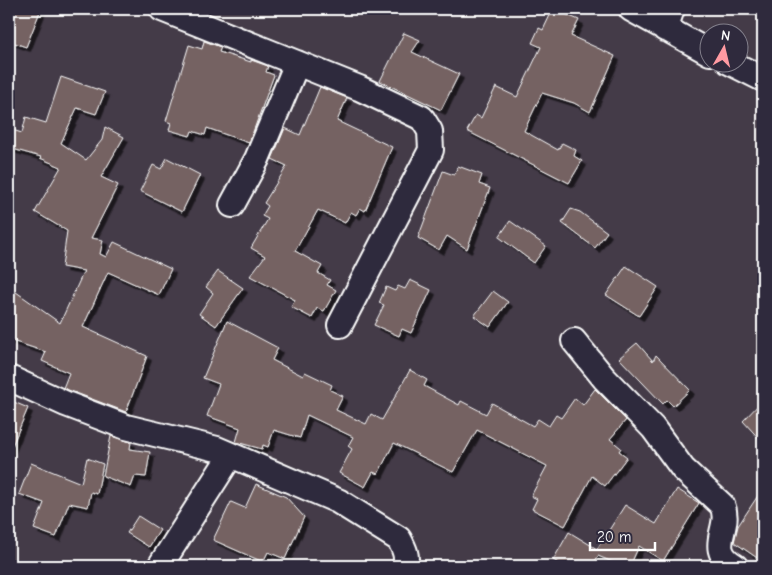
<svg xmlns="http://www.w3.org/2000/svg" width="772" height="575" font-family="'Comic Neue',sans-serif">
<defs>
<filter id="shadow"><feDropShadow dx="4.5" dy="4.5" stdDeviation="0" flood-color="#0009"/></filter>
</defs>
<rect width="100%" height="100%" fill="#443b48"/>
<filter id="ink" filterUnits="userSpaceOnUse"><feTurbulence type="fractalNoise" baseFrequency=".02" numOctaves="2"/><feDisplacementMap in="SourceGraphic" scale="10" xChannelSelector="R" yChannelSelector="G"/><feConvolveMatrix kernelMatrix="1 2 1 2 8 2 1 2 1" color-interpolation-filters="sRGB"/></filter>
<g filter="url(#ink)">
<!-- building -->
<path fill="#756262" stroke="#fff" filter="url(#shadow)" d="M 9,9 L 41,9 L 26,47 L 9,41 Z
M 553,9 L 579,20 L 571,36 L 615,56 L 590,112 L 574,103 L 542,93 L 524,131 L 558,150 L 562,143 L 576,150 L 574,156 L 582,161 L 569,183 L 467,131 L 476,115 L 481,118 L 496,87 L 517,97 L 541,47 L 532,43 L 539,28 L 543,30 Z
M 404,33 L 420,40 L 412,52 L 459,74 L 441,110 L 380,81 Z
M 204,41 L 221,47 L 219,52 L 251,62 L 251,60 L 268,66 L 266,72 L 274,75 L 249,143 L 207,128 L 205,135 L 192,131 L 190,136 L 169,130 L 171,123 L 166,121 L 189,45 L 202,49 Z
M 61,77 L 105,92 L 96,114 L 77,108 L 61,143 L 86,160 L 102,140 L 105,127 L 124,137 L 101,177 L 118,185 L 91,238 L 103,240 L 100,254 L 106,257 L 114,242 L 171,269 L 159,295 L 108,272 L 83,327 L 147,356 L 126,412 L 63,388 L 69,373 L 42,361 L 46,352 L 9,340 L 9,287 L 60,323 L 84,271 L 62,267 L 67,231 L 35,212 L 61,167 L 40,158 L 41,157 L 9,148 L 9,129 L 22,133 L 26,117 L 46,123 Z
M 320,87 L 347,98 L 337,121 L 392,147 L 365,211 L 360,208 L 356,215 L 351,212 L 345,223 L 318,210 L 295,251 L 322,266 L 318,273 L 330,280 L 327,285 L 336,290 L 324,311 L 317,308 L 312,318 L 291,307 L 295,300 L 250,276 L 265,256 L 251,248 L 268,219 L 262,216 L 268,206 L 264,203 L 287,166 L 272,159 L 285,128 L 300,135 Z
M 167,158 L 200,175 L 182,212 L 140,191 L 153,165 L 161,169 Z
M 458,166 L 482,175 L 479,184 L 490,188 L 467,249 L 447,236 L 439,250 L 418,238 L 443,171 L 454,175 Z
M 571,209 L 580,212 L 607,232 L 595,248 L 562,223 Z
M 510,221 L 546,246 L 534,263 L 499,237 Z
M 626,266 L 658,287 L 639,316 L 606,295 Z
M 218,271 L 243,288 L 216,326 L 199,314 L 213,293 L 206,287 Z
M 410,280 L 431,290 L 411,333 L 402,329 L 399,336 L 374,325 L 384,305 L 379,303 L 386,287 L 395,291 L 398,286 L 405,289 Z
M 493,291 L 508,302 L 490,327 L 474,316 Z
M 227,321 L 278,348 L 272,360 L 303,376 L 305,372 L 332,385 L 330,390 L 343,396 L 336,410 L 366,424 L 371,414 L 382,420 L 410,370 L 427,380 L 424,386 L 459,405 L 461,401 L 486,414 L 492,403 L 533,426 L 538,419 L 549,426 L 556,415 L 561,418 L 575,398 L 583,405 L 595,389 L 626,420 L 610,439 L 621,448 L 619,451 L 627,457 L 605,486 L 592,476 L 565,526 L 532,509 L 537,499 L 531,496 L 547,466 L 477,430 L 453,472 L 394,443 L 378,474 L 373,472 L 365,487 L 339,473 L 352,449 L 348,446 L 353,437 L 307,415 L 300,438 L 274,430 L 268,447 L 263,445 L 262,449 L 236,442 L 240,428 L 207,416 L 219,384 L 203,378 Z
M 637,343 L 653,361 L 656,355 L 690,390 L 673,406 L 667,400 L 663,404 L 619,358 Z
M 9,400 L 28,408 L 9,453 Z
M 763,400 L 763,443 L 743,421 Z
M 111,436 L 131,442 L 130,449 L 150,452 L 146,477 L 135,476 L 131,487 L 103,476 Z
M 87,458 L 103,464 L 97,494 L 91,492 L 88,507 L 69,503 L 56,537 L 34,529 L 44,503 L 19,494 L 31,463 L 81,483 Z
M 256,484 L 286,497 L 304,517 L 285,559 L 268,552 L 263,562 L 213,540 L 231,502 L 245,508 Z
M 763,488 L 763,562 L 734,542 L 738,526 Z
M 677,489 L 699,503 L 663,561 L 639,546 L 630,566 L 622,566 L 598,556 L 592,566 L 564,566 L 553,560 L 569,532 L 597,549 L 625,505 L 656,524 Z
M 138,516 L 160,530 L 149,547 L 127,533 Z"/>
<g fill="none" stroke-linecap="round" stroke-linejoin="round">
<defs>
<path id="minor" d="M 162,9 L 359,88 L 422,118 L 430,131 L 431,150 L 340,325
M 631,9 L 710,53
M 665,29 L 672,9
M 729,62 L 763,79
M 232,205 L 257,159 L 297,63
M 574,341 L 604,378 L 653,428 L 683,469 L 722,505 C 733,528 704,548 735,566
M 9,378 L 66,404 L 126,427 L 217,449 L 338,501 L 399,539 C 404,548 408,556 405,566
M 160,566 L 231,455"/>
</defs>
<!-- minor casing -->
<use href="#minor" stroke="#fff" stroke-width="28"/>
<!-- path -->
<path stroke="#fff" stroke-width="3" stroke-dasharray="5 4" stroke-linecap="butt" d="M 761,9 L 763,9"/>
<!-- minor -->
<use href="#minor" stroke="#2f2a3d" stroke-width="24"/>
</g>
</g>
<!-- margin -->
<rect width="772" height="575" fill="none" stroke="#2f2a3d" stroke-width="30"/>
<rect x="15" y="15" width="742" height="545" fill="none" stroke="#fff" stroke-width="2" filter="url(#ink)"/>
<!-- north arrow -->
<g transform="translate(724 48) rotate(8)"><circle r="24" fill="#2f2a3d" stroke="#827f8b"/>
<path d="M0-4L9 19L0 12L-9 19Z" fill="#ff9aa2"/>
<text y="-8" font-size="14" font-weight="bold" text-anchor="middle" fill="#ffffff">N</text>
</g>
<!-- scale -->
<path d="M590 542v8h65v-8" fill="none" stroke="#ffffff" stroke-width="2.5"/>
<text x="597" y="542" font-size="15" fill="#ffffff" stroke="#2f2a3d" stroke-width="4" paint-order="stroke">20 m</text>
</svg>
